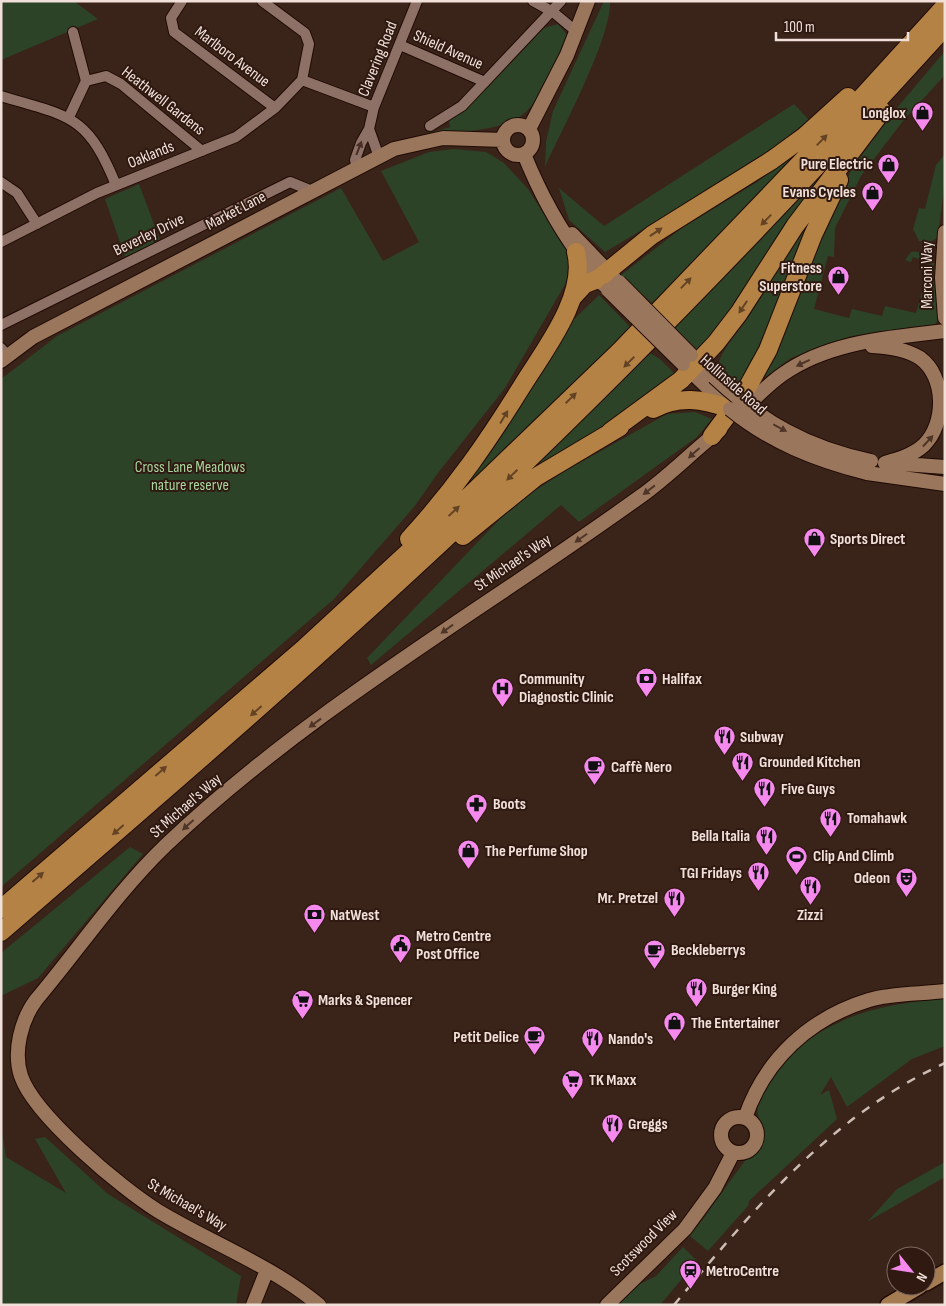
<svg xmlns="http://www.w3.org/2000/svg" width="946" height="1306" font-family="'Sofia Sans Condensed',sans-serif">
<rect width="100%" height="100%" fill="#3a2319"/>
<!-- green -->
<path fill="#2c4328" d="M 1,1 L 74,1 L 98,19 L 1,60 Z
M 604,1 L 610,1 C 612,37 561,131 545,167 L 546,142 L 553,111 Z
M 558,24 L 568,36 C 560,60 539,106 518,118 C 495,132 443,133 415,137 L 450,127 L 449,121 L 463,111 L 493,82 L 544,28 Z
M 945,51 L 945,75 L 903,121 L 861,176 L 835,228 L 834,257 L 828,256 L 814,309 L 849,318 L 852,309 L 882,316 L 885,306 L 916,313 L 930,263 L 913,257 L 911,262 L 905,260 L 911,252 C 921,251 929,253 934,262 L 938,320 L 933,327 L 851,336 L 791,358 L 757,383 L 823,226 L 853,167 L 896,109 Z
M 794,104 L 809,120 L 751,165 L 605,252 L 569,220 L 559,188 L 604,226 Z
M 821,133 L 652,303 L 621,275 L 682,228 L 757,182 Z
M 454,149 L 486,152 L 504,163 L 528,189 L 567,250 L 571,274 L 505,388 L 438,473 L 414,507 L 334,599 L 1,887 L 1,379 L 57,336 L 341,188 L 383,261 L 419,242 L 381,171 L 429,152 Z
M 945,154 C 945,183 942,210 937,238 L 929,243 L 919,241 L 913,229 L 919,208 L 925,209 L 936,165 Z
M 839,155 L 719,329 L 700,353 L 674,327 Z
M 139,184 L 160,240 L 125,257 L 105,199 Z
M 817,207 L 769,327 L 738,388 L 717,368 C 723,346 737,335 749,316 C 772,280 793,243 817,207 Z
M 599,295 L 630,327 L 441,516 L 549,363 L 570,323 Z
M 650,353 L 660,359 L 675,374 L 663,387 L 506,492 Z
M 695,412 L 712,419 L 697,437 L 579,522 L 561,505 L 371,665 L 367,658 L 514,504 L 565,471 L 667,414 Z
M 130,847 L 143,854 L 38,978 L 1,996 L 1,953 Z
M 945,998 L 945,1046 L 912,1059 L 847,1107 L 831,1077 L 820,1095 L 829,1090 L 837,1119 L 749,1201 L 748,1206 L 708,1251 L 690,1236 C 709,1212 726,1186 744,1162 C 749,1156 759,1149 762,1142 C 767,1129 753,1116 759,1102 C 777,1053 828,1021 877,1009 C 899,1003 922,1001 945,998 Z
M 1,1126 L 6,1157 L 66,1193 L 35,1139 L 45,1137 L 108,1194 L 241,1276 L 236,1305 L 1,1305 Z
M 945,1162 L 945,1177 L 867,1222 L 897,1189 Z
M 683,1247 L 697,1261 L 660,1305 L 618,1305 L 638,1285 L 656,1276 Z"/>
<g fill="none" stroke-linecap="round" stroke-linejoin="round">
<defs>
<path id="street" d="M 182,1 L 171,18 L 174,32 L 275,108
M 262,1 L 305,33 L 309,44 L 302,80
M 533,1 L 553,12 L 577,32
M 73,32 L 86,81
M 400,45 L 485,82
M 302,80 L 374,107
M 1,96 C 70,117 87,114 116,185
M 69,117 L 86,81 L 106,76 L 121,84 L 202,151
M 430,126 L 462,106 L 561,1
M 369,129 L 379,157
M 357,168 L 355,160 L 361,143 L 369,129 L 374,107 L 417,1
M 1,182 L 17,193 L 37,224
M 1,242 L 97,193 L 236,137 L 275,108 L 302,80
M 1,325 L 290,182 L 312,191
M 1,348 L 8,356"/>
<path id="secondary" d="M503 140a15 15 0 1 1 30 0a15 15 0 1 1-30 0Z
M 529,129 L 567,55 L 588,1
M 524,154 C 543,201 569,247 604,285
M 945,232 L 942,278 L 945,318
M 572,234 L 614,278
M 872,346 C 889,347 906,349 920,358 C 946,377 946,423 924,445 C 913,455 899,459 885,463
M 691,356 L 714,377
M 1,361 L 33,337 L 394,149 L 443,138 L 503,140
M 683,364 L 729,408
M 740,412 C 755,399 767,385 783,374 C 830,341 890,338 945,331
M 889,463 L 945,467
M 867,473 L 945,484
M721 1135a18 18 0 1 1 36 0a18 18 0 1 1-36 0Z
M 745,1118 C 765,1059 810,1018 869,1000 C 891,993 922,994 945,991
M 253,1305 L 267,1270
M 319,1305 C 271,1265 211,1243 158,1211 C 122,1189 34,1115 21,1076 C 13,1052 21,1020 36,1000 C 79,949 118,891 166,845 C 309,709 482,611 641,496 C 669,476 693,451 720,430
M 607,1305 L 685,1229 L 715,1188 L 733,1153"/>
<path id="primary" d="M 926,1283 L 945,1272
M 888,1305 L 920,1286"/>
<path id="highway" d="M 572,298 L 585,284 L 598,279 L 652,235 L 772,160 L 805,136 L 848,97
M 653,409 C 679,395 703,399 730,409
M 610,432 L 681,380 L 716,343 L 739,313 L 795,226 L 882,111
M 712,436 L 746,390 L 768,350 L 813,235 L 839,180
M 463,536 L 536,477 L 620,427
M 409,539 C 456,488 488,441 524,383 C 546,348 587,295 576,252
M 1,909 L 302,650 L 467,498 L 620,351 L 832,130 L 945,6
M 1,932 C 145,807 290,683 430,553 C 610,386 780,209 945,27"/>
</defs>
<!-- street casing -->
<use href="#street" stroke="#200b04" stroke-width="12"/>
<!-- secondary casing -->
<use href="#secondary" stroke="#200b04" stroke-width="16"/>
<!-- primary casing -->
<use href="#primary" stroke="#200b04" stroke-width="18"/>
<!-- highway casing -->
<use href="#highway" stroke="#200b04" stroke-width="20"/>
<!-- street -->
<use href="#street" stroke="#8e7166" stroke-width="10"/>
<!-- secondary -->
<use href="#secondary" stroke="#99765c" stroke-width="14"/>
<!-- primary -->
<use href="#primary" stroke="#a57b52" stroke-width="15"/>
<!-- highway -->
<use href="#highway" stroke="#b48245" stroke-width="18"/>
<!-- rail -->
<path stroke="#cdbcb4" stroke-width="2.5" stroke-dasharray="9 9" stroke-linecap="butt" d="M 674,1305 C 754,1209 829,1117 945,1063"/>
<defs>
<path id="secondary-bridge" d="M 619,282 L 691,355
M 608,290 L 683,364
M 714,377 C 762,422 807,448 871,461
M 730,409 C 770,442 816,460 867,473"/>
</defs>
<!-- secondary-bridge casing -->
<use href="#secondary-bridge" stroke="#200b04" stroke-width="16" stroke-linecap="butt"/>
<!-- secondary-bridge -->
<use href="#secondary-bridge" stroke="#99765c" stroke-width="14"/>
</g>
<!-- one-way arrows -->
<defs><path id="oneway-solid" d="M-6-.8H1V-3.2L6.5 0L1 3.2V.8H-6Z" transform="scale(1.25)"/></defs>
<g fill="#644325">
<use href="#oneway-solid" transform="translate(822 140) rotate(-46)"/>
<use href="#oneway-solid" transform="translate(766 220) rotate(134)"/>
<use href="#oneway-solid" transform="translate(656 232) rotate(-34)"/>
<use href="#oneway-solid" transform="translate(686 283) rotate(-46)"/>
<use href="#oneway-solid" transform="translate(743 307) rotate(124)"/>
<use href="#oneway-solid" transform="translate(629 362) rotate(135)"/>
<use href="#oneway-solid" transform="translate(571 398) rotate(-44)"/>
<use href="#oneway-solid" transform="translate(504 417) rotate(-59)"/>
<use href="#oneway-solid" transform="translate(512 475) rotate(136)"/>
<use href="#oneway-solid" transform="translate(454 511) rotate(-43)"/>
<use href="#oneway-solid" transform="translate(256 711) rotate(139)"/>
<use href="#oneway-solid" transform="translate(161 771) rotate(-41)"/>
<use href="#oneway-solid" transform="translate(118 830) rotate(139)"/>
<use href="#oneway-solid" transform="translate(38 877) rotate(-41)"/>
</g>
<use fill="#472f26" href="#oneway-solid" transform="translate(359 148) rotate(-69)"/>
<g fill="#4f3527">
<use href="#oneway-solid" transform="translate(803 363) rotate(155)"/>
<use href="#oneway-solid" transform="translate(780 428) rotate(28)"/>
<use href="#oneway-solid" transform="translate(928 441) rotate(-47)"/>
<use href="#oneway-solid" transform="translate(694 453) rotate(138)"/>
<use href="#oneway-solid" transform="translate(649 490) rotate(142)"/>
<use href="#oneway-solid" transform="translate(581 538) rotate(145)"/>
<use href="#oneway-solid" transform="translate(447 629) rotate(144)"/>
<use href="#oneway-solid" transform="translate(315 723) rotate(144)"/>
<use href="#oneway-solid" transform="translate(188 825) rotate(138)"/>
</g>
<!-- icons -->
<defs>
<symbol id="shop-pin" viewBox="-11 -11 22 30"><path d="M0 17L-7.5 6A9.5 9.5 0 1 1 7.5 6Z" fill="#f589ee" stroke="#2f1910"/><path d="M-5-2.5h2.3a2.7 3.5 0 0 1 5.4 0H5L5.5 6h-11ZM-1.5-2.5h3a1.5 2.3 0 0 0-3 0Z" fill="#111"/></symbol>
<symbol id="bank-pin" viewBox="-11 -11 22 30"><path d="M0 17L-7.5 6A9.5 9.5 0 1 1 7.5 6Z" fill="#f589ee" stroke="#2f1910"/><path d="M-6-4H6V4H-6ZM0-2.3a2.3 2.3 0 1 0 0 4.6a2.3 2.3 0 1 0 0-4.6Z" fill="#111"/></symbol>
<symbol id="hospital-pin" viewBox="-11 -11 22 30"><path d="M0 17L-7.5 6A9.5 9.5 0 1 1 7.5 6Z" fill="#f589ee" stroke="#2f1910"/><path d="M-5-5h3v3.5h4V-5h3V5h-3V1.5h-4V5h-3Z" fill="#111"/></symbol>
<symbol id="restaurant-pin" viewBox="-11 -11 22 30"><path d="M0 17L-7.5 6A9.5 9.5 0 1 1 7.5 6Z" fill="#f589ee" stroke="#2f1910"/><path d="M-5-6h1v4h1v-4h1v4h1v-4h1v5L-1.5 .5V6h-2V.5L-5-1ZM5-6V6H3V1.5H1.5Q1.5-4 5-6Z" fill="#111"/></symbol>
<symbol id="cafe-pin" viewBox="-11 -11 22 30"><path d="M0 17L-7.5 6A9.5 9.5 0 1 1 7.5 6Z" fill="#f589ee" stroke="#2f1910"/><path d="M-5.5-4.5H6V0H3Q3 3.5 0 3.5H-2.5Q-5.5 3.5-5.5 0ZM3-3.2v2h1.7v-2ZM-6 4.5H4V6H-6Z" fill="#111"/></symbol>
<symbol id="pharmacy-pin" viewBox="-11 -11 22 30"><path d="M0 17L-7.5 6A9.5 9.5 0 1 1 7.5 6Z" fill="#f589ee" stroke="#2f1910"/><path d="M-2-6h4v4h4v4h-4v4h-4v-4h-4v-4h4Z" fill="#111"/></symbol>
<symbol id="stadium-pin" viewBox="-11 -11 22 30"><path d="M0 17L-7.5 6A9.5 9.5 0 1 1 7.5 6Z" fill="#f589ee" stroke="#2f1910"/><path d="M0-5a6.5 5 0 1 0 0 10a6.5 5 0 1 0 0-10ZM-3.5-1.8h7v3.6h-7Z" fill="#111"/></symbol>
<symbol id="theatre-pin" viewBox="-11 -11 22 30"><path d="M0 17L-7.5 6A9.5 9.5 0 1 1 7.5 6Z" fill="#f589ee" stroke="#2f1910"/><path d="M-5-5.5Q0-4 5-5.5V0Q5 5 0 6Q-5 5-5 0ZM-3.3-2.5H-1v1.5H-3.3ZM1-2.5H3.3v1.5H1ZM-2.8 1Q0 5.5 2.8 1Z" fill="#111"/></symbol>
<symbol id="civic-pin" viewBox="-11 -11 22 30"><path d="M0 17L-7.5 6A9.5 9.5 0 1 1 7.5 6Z" fill="#f589ee" stroke="#2f1910"/><path d="M-.6-6.5H3V-4.5H.6V-3L4-1V1h2V6H-6V1h2V-1L-.6-3ZM-1.2 2.5V6h2.4V2.5Z" fill="#111"/></symbol>
<symbol id="supermarket-pin" viewBox="-11 -11 22 30"><path d="M0 17L-7.5 6A9.5 9.5 0 1 1 7.5 6Z" fill="#f589ee" stroke="#2f1910"/><path d="M-6-5.5h2.5l.6 2H6L4.5 2H-2.5L-4.4-4H-6ZM-1.5 3.2a1.3 1.3 0 1 0 .1 0ZM3 3.2a1.3 1.3 0 1 0 .1 0Z" fill="#111"/></symbol>
<symbol id="station-pin" viewBox="-11 -11 22 30"><path d="M0 17L-7.5 6A9.5 9.5 0 1 1 7.5 6Z" fill="#f589ee" stroke="#2f1910"/><path d="M-3-6H3Q5-6 5-4V2Q5 4 3 4L4.5 6H3L1.5 4h-3L-3 6H-4.5L-3 4Q-5 4-5 2V-4Q-5-6-3-6ZM-3.5-4v3h7v-3ZM-3.5 1v1.5H-2V1ZM2 1v1.5H3.5V1Z" fill="#111"/></symbol>
</defs>
<g fill-rule="evenodd">
<use href="#shop-pin" x="910" y="100" width="25" height="34"/>
<use href="#shop-pin" x="876" y="152" width="25" height="34"/>
<use href="#shop-pin" x="860" y="180" width="25" height="34"/>
<use href="#shop-pin" x="826" y="264" width="25" height="34"/>
<use href="#shop-pin" x="802" y="526" width="25" height="34"/>
<use href="#bank-pin" x="634" y="666" width="25" height="34"/>
<use href="#hospital-pin" x="490" y="676" width="25" height="34"/>
<use href="#restaurant-pin" x="712" y="724" width="25" height="34"/>
<use href="#restaurant-pin" x="730" y="750" width="25" height="34"/>
<use href="#cafe-pin" x="582" y="754" width="25" height="34"/>
<use href="#restaurant-pin" x="752" y="776" width="25" height="34"/>
<use href="#pharmacy-pin" x="464" y="792" width="25" height="34"/>
<use href="#restaurant-pin" x="818" y="806" width="25" height="34"/>
<use href="#restaurant-pin" x="754" y="824" width="25" height="34"/>
<use href="#shop-pin" x="456" y="838" width="25" height="34"/>
<use href="#stadium-pin" x="784" y="844" width="25" height="34"/>
<use href="#restaurant-pin" x="746" y="860" width="25" height="34"/>
<use href="#theatre-pin" x="894" y="866" width="25" height="34"/>
<use href="#restaurant-pin" x="798" y="874" width="25" height="34"/>
<use href="#restaurant-pin" x="662" y="886" width="25" height="34"/>
<use href="#bank-pin" x="302" y="902" width="25" height="34"/>
<use href="#civic-pin" x="388" y="932" width="25" height="34"/>
<use href="#cafe-pin" x="642" y="938" width="25" height="34"/>
<use href="#restaurant-pin" x="684" y="976" width="25" height="34"/>
<use href="#supermarket-pin" x="290" y="988" width="25" height="34"/>
<use href="#shop-pin" x="662" y="1010" width="25" height="34"/>
<use href="#cafe-pin" x="522" y="1024" width="25" height="34"/>
<use href="#restaurant-pin" x="580" y="1026" width="25" height="34"/>
<use href="#supermarket-pin" x="560" y="1068" width="25" height="34"/>
<use href="#restaurant-pin" x="600" y="1112" width="25" height="34"/>
<use href="#station-pin" x="678" y="1258" width="25" height="34"/>
</g>
<g text-anchor="middle" dominant-baseline="central" stroke-width="4" stroke-linejoin="round" paint-order="stroke">
<!-- street labels -->
<g font-size="16" fill="#f0e0d9" stroke="#2f1910">
<text transform="translate(448 50) rotate(24)">Shield Avenue</text>
<text transform="translate(232 57) rotate(37)">Marlboro Avenue</text>
<text transform="translate(378 59) rotate(-68)">Clavering Road</text>
<text transform="translate(163 101) rotate(38)">Heathwell Gardens</text>
<text transform="translate(151 155) rotate(-22)">Oaklands</text>
<text transform="translate(236 211) rotate(-28)">Market Lane</text>
<text transform="translate(149 235) rotate(-26)">Beverley Drive</text>
<text transform="translate(927 275) rotate(-90)">Marconi Way</text>
<text transform="translate(733 385) rotate(41)">Hollinside Road</text>
<text transform="translate(513 563) rotate(-34)">St Michael's Way</text>
<text transform="translate(186 806) rotate(-41)">St Michael's Way</text>
<text transform="translate(187 1205) rotate(30)">St Michael's Way</text>
<text transform="translate(644 1243) rotate(-45)">Scotswood View</text>
</g>
<!-- poi labels -->
<g font-size="16" font-weight="bold" fill="#f0e0d9" stroke="#2f1910" text-anchor="start">
<text x="906" y="113" text-anchor="end">Longlox</text>
<text x="873" y="164" text-anchor="end">Pure Electric</text>
<text x="856" y="192" text-anchor="end">Evans Cycles</text>
<text x="822" y="268" text-anchor="end">Fitness<tspan x="822" dy="18">Superstore</tspan></text>
<text x="830" y="539">Sports Direct</text>
<text x="519" y="679">Community<tspan x="519" dy="18">Diagnostic Clinic</tspan></text>
<text x="662" y="679">Halifax</text>
<text x="740" y="737">Subway</text>
<text x="759" y="762">Grounded Kitchen</text>
<text x="611" y="767">Caffè Nero</text>
<text x="781" y="789">Five Guys</text>
<text x="493" y="804">Boots</text>
<text x="847" y="818">Tomahawk</text>
<text x="750" y="836" text-anchor="end">Bella Italia</text>
<text x="485" y="851">The Perfume Shop</text>
<text x="813" y="856">Clip And Climb</text>
<text x="742" y="873" text-anchor="end">TGI Fridays</text>
<text x="890" y="878" text-anchor="end">Odeon</text>
<text x="658" y="898" text-anchor="end">Mr. Pretzel</text>
<text x="330" y="915">NatWest</text>
<text x="810" y="915" text-anchor="middle">Zizzi</text>
<text x="416" y="936">Metro Centre<tspan x="416" dy="18">Post Office</tspan></text>
<text x="671" y="950">Beckleberrys</text>
<text x="712" y="989">Burger King</text>
<text x="318" y="1000">Marks &amp; Spencer</text>
<text x="691" y="1023">The Entertainer</text>
<text x="519" y="1037" text-anchor="end">Petit Delice</text>
<text x="608" y="1039">Nando's</text>
<text x="589" y="1080">TK Maxx</text>
<text x="628" y="1124">Greggs</text>
<text x="706" y="1271">MetroCentre</text>
</g>
<!-- park labels -->
<g font-size="16" fill="#a6d59f" stroke="#2f1910">
<text x="190" y="467">Cross Lane Meadows<tspan x="190" dy="18">nature reserve</tspan></text>
</g>
</g>
<!-- border -->
<rect width="946" height="1306" fill="none" stroke="#f0e0d9" stroke-width="5"/>
<!-- north arrow -->
<g transform="translate(911 1271) rotate(120)"><circle r="24" fill="#2f1910" stroke="#7c6960"/>
<path d="M0-4L9 19L0 12L-9 19Z" fill="#f589ee"/>
<text y="-8" font-size="14" font-weight="bold" text-anchor="middle" fill="#f0e0d9">N</text>
</g>
<!-- scale -->
<path d="M776 32v8h132v-8" fill="none" stroke="#f0e0d9" stroke-width="2.5"/>
<text x="784" y="32" font-size="15" fill="#f0e0d9" stroke="#2f1910" stroke-width="4" paint-order="stroke">100 m</text>
</svg>
